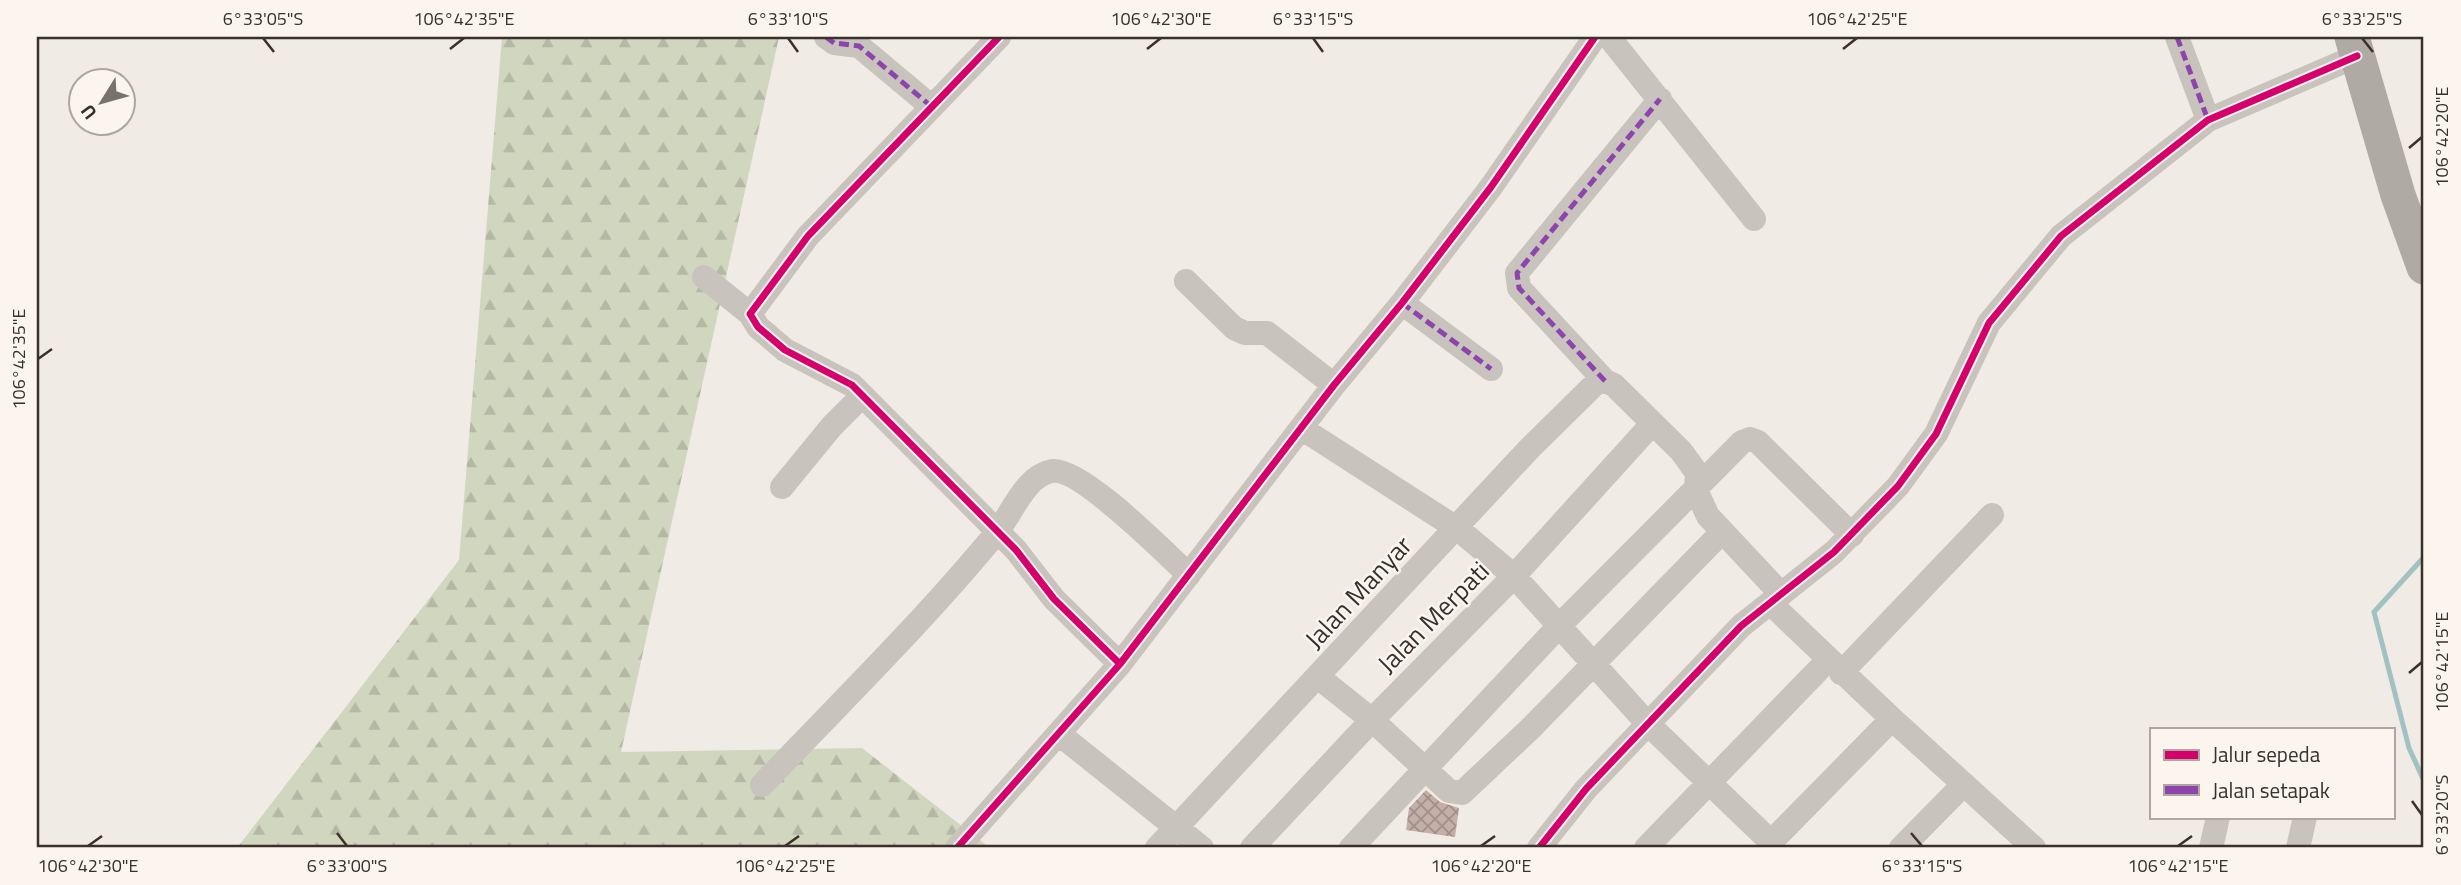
<svg xmlns="http://www.w3.org/2000/svg" width="2461" height="885" font-family="'Titillium Web',sans-serif">
<defs>
<pattern id="forest-firs" width="22" height="20" patternUnits="userSpaceOnUse" patternTransform="scale(1.75)"><rect width="22" height="20" fill="#d1d6bf"/><path d="M5 1l3.5 6h-7zM16 11l3.5 6h-7z" fill="#b4b8a4"/></pattern>
<pattern id="building-cross-hatch" width="8" height="8" patternUnits="userSpaceOnUse" patternTransform="scale(1.75)"><rect width="8" height="8" fill="#c3afa7"/><path d="M0 0l8 8M0 8l8-8" fill="none" stroke="#a08f88"/></pattern>
</defs>
<rect width="100%" height="100%" fill="#f0ebe5"/>
<!-- forest -->
<path fill="url(#forest-firs)" d="M 502,37 L 779,37 L 621,752 L 862,748 L 990,848 L 237,848 L 459,560 Z"/>
<g fill="none" stroke-linecap="round" stroke-linejoin="round">
<!-- stream -->
<path stroke="#a1c2c1" stroke-width="5" d="M 2424,557 L 2374,612 L 2409,748 L 2424,781"/>
</g>
<!-- building -->
<path fill="url(#building-cross-hatch)" d="M 1426,790 L 1440,802 L 1459,808 L 1455,837 L 1406,830 L 1409,808 Z"/>
<g fill="none" stroke-linecap="round" stroke-linejoin="round">
<!-- minor -->
<path stroke="#c9c3be" stroke-width="24" d="M 826,37 L 834,43 L 859,46 L 932,107
M 999,37 L 808,236 L 750,314 L 758,327 L 785,350 L 852,385 L 1016,550 L 1054,599 L 1120,664
M 1609,37 L 1754,219
M 2177,37 L 2208,120
M 1660,99 L 1517,273 L 1519,288 L 1605,381 L 1614,385 L 1681,451 L 1697,473 L 1696,490 L 1708,516 L 1781,594
M 704,277 L 750,314
M 1186,281 L 1234,328 L 1245,333 L 1267,333 L 1334,385
M 1402,303 L 1491,369
M 1301,428 L 1458,529 L 1514,576 L 1648,724 L 1771,842 L 1892,719 L 2034,848
M 782,487 L 832,426 L 861,397
M 1770,603 L 1892,719
M 1841,673 L 1992,515
M 1318,677 L 1372,720 L 1449,791 L 1462,793 L 1532,727 L 1722,532
M 1059,734 L 1202,848
M 762,785 C 841,702 924,621 997,532 C 1012,513 1026,475 1052,471 C 1081,467 1165,553 1189,575
M 957,848 L 1120,664 L 1334,385 L 1402,303 L 1491,187 L 1595,37
M 1157,848 L 1529,449 L 1596,383 L 1605,381
M 1252,848 L 1372,720 L 1514,576 L 1652,424
M 1351,848 L 1560,625 L 1742,442 L 1750,439 L 1758,442 L 1852,535
M 1539,848 L 1586,789 L 1741,626 L 1834,552 L 1898,486 L 1936,434 L 1989,323 L 2061,236 L 2208,120 L 2357,56
M 1646,848 L 1827,661
M 1901,848 L 1964,784
M 2211,848 L 2218,817
M 2298,848 L 2305,817"/>
<!-- highway -->
<path stroke="#afaaa4" stroke-width="35" d="M 2352,37 L 2398,195 L 2424,267"/>
<!-- quiet -->
<path stroke="#8e44ad" stroke-width="5" stroke-dasharray="10 5" stroke-linecap="butt" d="M 826,37 L 834,43 L 859,46 L 932,107
M 2177,37 L 2208,120
M 1402,303 L 1491,369
M 1605,381 L 1519,288 L 1517,273 L 1660,99"/>
<defs>
<path id="cycleway" d="M 999,37 L 808,236 L 750,314 L 758,327 L 785,350 L 852,385 L 1016,550 L 1054,599 L 1120,664
M 957,848 L 1120,664 L 1334,385 L 1402,303 L 1491,187 L 1595,37
M 1539,848 L 1586,789 L 1741,626 L 1834,552 L 1898,486 L 1936,434 L 1989,323 L 2061,236 L 2208,120 L 2357,56"/>
</defs>
<!-- cycleway casing -->
<use href="#cycleway" stroke="#fbf5ee" stroke-width="11"/>
<!-- cycleway -->
<use href="#cycleway" stroke="#d6006c" stroke-width="7"/>
</g>
<!-- ticks -->
<path fill="none" stroke="#3b302b" stroke-width="2.5" d="M 263,38 L 274,52M 788,38 L 798,52M 1313,38 L 1323,52M 2362,38 L 2373,52M 450,49 L 464,38M 1147,49 L 1161,38M 1843,49 L 1857,38M 2409,148 L 2422,137M 38,359 L 52,349M 2409,673 L 2422,662M 2412,801 L 2422,815M 337,833 L 347,846M 1911,833 L 1922,846M 88,846 L 102,836M 785,846 L 799,836M 1481,846 L 1495,836M 2178,846 L 2192,836"/>
<g text-anchor="middle" dominant-baseline="central" stroke-width="5" stroke-linejoin="round" paint-order="stroke">
<!-- street labels -->
<g font-size="26" fill="#3b302b" stroke="#fbf5ee">
<text transform="translate(1358 592) rotate(-47)">Jalan Manyar</text>
<text transform="translate(1433 617) rotate(-45)">Jalan Merpati</text>
</g>
</g>
<!-- border -->
<rect width="2461" height="885" fill="none" stroke="#fbf5ee" stroke-width="77"/>
<!-- legend -->
<rect x="2150" y="728" width="245" height="91" fill="#fbf5ee" stroke="#aea6a0" stroke-width="2"/>
<rect x="2164" y="750" width="35" height="10" fill="#d6006c" stroke="#aea6a0" stroke-width="2"/>
<text x="2212" y="762" font-size="21" fill="#3b302b">Jalur sepeda</text>
<rect x="2164" y="785" width="35" height="10" fill="#8e44ad" stroke="#aea6a0" stroke-width="2"/>
<text x="2212" y="798" font-size="21" fill="#3b302b">Jalan setapak</text>
<!-- north arrow -->
<g transform="translate(102 102) rotate(233)"><circle r="33" fill="#fbf5ee" stroke="#aea6a0" stroke-width="2"/>
<path d="M0-5L12 26L0 18L-12 26Z" fill="#7a716c"/>
<text y="-10" font-size="19" font-weight="bold" text-anchor="middle" fill="#3b302b">U</text>
</g>
<rect x="38" y="38" width="2384" height="808" fill="none" stroke="#3b302b" stroke-width="2.5"/>
<g font-size="18" text-anchor="middle" fill="#3b302b">
<text x="263" y="25">6°33'05"S</text>
<text x="464" y="25">106°42'35"E</text>
<text x="788" y="25">6°33'10"S</text>
<text x="1161" y="25">106°42'30"E</text>
<text x="1313" y="25">6°33'15"S</text>
<text x="1857" y="25">106°42'25"E</text>
<text x="2362" y="25">6°33'25"S</text>
<text transform="translate(2442 137) rotate(-90)" y="6">106°42'20"E</text>
<text transform="translate(19 359) rotate(-90)" y="6">106°42'35"E</text>
<text transform="translate(2442 662) rotate(-90)" y="6">106°42'15"E</text>
<text transform="translate(2442 815) rotate(-90)" y="6">6°33'20"S</text>
<text x="88" y="872">106°42'30"E</text>
<text x="347" y="872">6°33'00"S</text>
<text x="785" y="872">106°42'25"E</text>
<text x="1481" y="872">106°42'20"E</text>
<text x="1922" y="872">6°33'15"S</text>
<text x="2178" y="872">106°42'15"E</text>
</g>
</svg>
